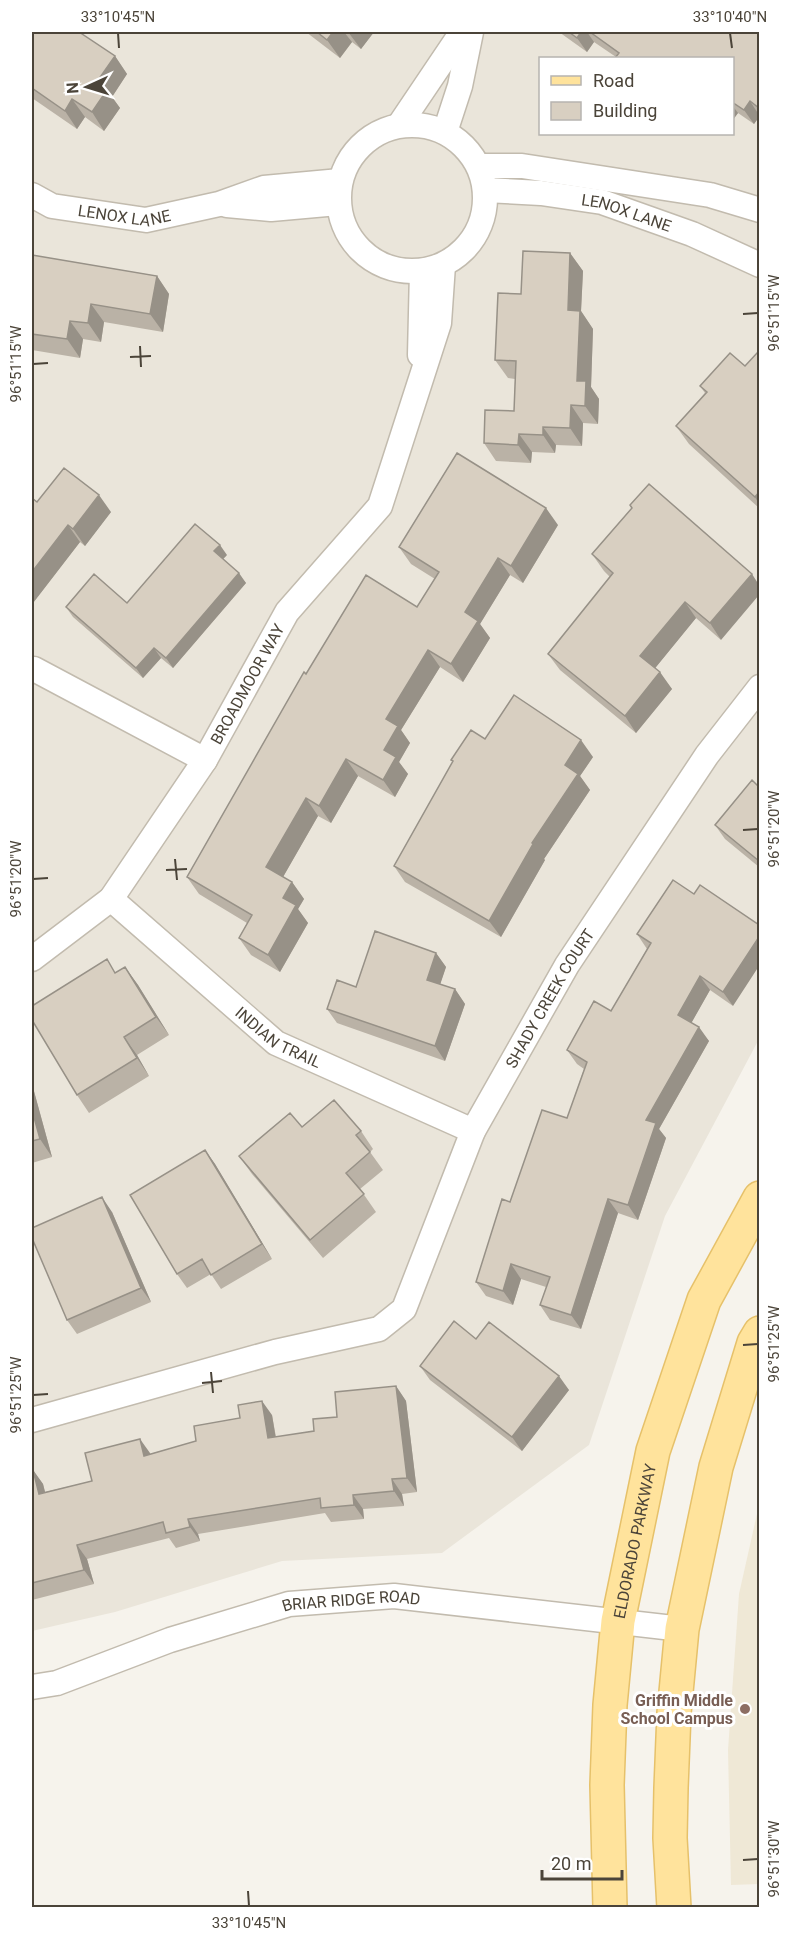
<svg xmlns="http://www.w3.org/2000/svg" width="791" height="1939" font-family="Roboto,sans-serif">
<rect width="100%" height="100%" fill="#f6f3ec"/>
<!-- residential -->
<path fill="#eae5da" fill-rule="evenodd" d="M 32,32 L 760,32 L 759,1039 L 665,1216 L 589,1445 L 442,1553 L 282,1561 L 115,1612 L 32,1631 ZM 540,58 L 732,58 L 732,134 L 540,134 Z"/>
<!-- education -->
<path fill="#efe8d6" d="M 759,1505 L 759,1884 L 731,1885 L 728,1750 L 739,1594 Z"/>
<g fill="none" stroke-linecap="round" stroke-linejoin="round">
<defs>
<g id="street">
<path d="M 400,124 L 462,32"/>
<circle cx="412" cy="198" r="73"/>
<path d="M 445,132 L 460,86 L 471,32"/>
<path d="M 479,166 L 522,166 L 710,195 L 760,210"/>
<path id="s1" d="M 485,190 L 541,193 L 602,202 L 692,234 L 760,265"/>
<path id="s2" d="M 32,195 L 52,206 L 146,220 L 219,204 L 264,188 L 340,181"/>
<path d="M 227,205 L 271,209 L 338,203"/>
<path d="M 420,355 L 422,271"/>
<path d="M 32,670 L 34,669 L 205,760"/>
<path id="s3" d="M 111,899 L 276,1043 L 473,1131"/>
<path id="s4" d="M 32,959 L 111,899 L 205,760 L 287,612 L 380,506 L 439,323 L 443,265"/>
<path id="s5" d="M 32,1420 L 275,1352 L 379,1329 L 404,1309 L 473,1131 L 567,965 L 707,755 L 760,687"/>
<path id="s6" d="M 32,1687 L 57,1683 L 170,1640 L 289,1604 L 394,1596 L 682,1629"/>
</g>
<g id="primary">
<path id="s7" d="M 610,1908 L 607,1785 L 610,1705 L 618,1621 L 653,1451 L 704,1300 L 760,1198"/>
<path d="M 674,1908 L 670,1838 L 671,1788 L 674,1713 L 682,1629 L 716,1467 L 754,1343 L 760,1333"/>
</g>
</defs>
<!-- street casing -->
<use href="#street" stroke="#c2bbae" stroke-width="27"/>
<!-- primary casing -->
<use href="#primary" stroke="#e6c16a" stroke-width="36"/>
<!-- street -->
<use href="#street" stroke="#fff" stroke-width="24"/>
<!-- primary -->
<use href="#primary" stroke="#ffe39c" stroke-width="33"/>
</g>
<!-- wall -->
<path fill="#bab2a6" d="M 32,32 L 115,56 L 127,74 L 112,97 L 120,108 L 104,131 L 85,117 L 77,129 L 32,98 Z
M 306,32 L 374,32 L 361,49 L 352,42 L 340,58 Z
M 559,32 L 759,32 L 759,117 L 754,124 L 738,113 L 732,121 L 732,58 L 616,57 L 594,42 L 587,52 Z
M 570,253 L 583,271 L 581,311 L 593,329 L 591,387 L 599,399 L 598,424 L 583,423 L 582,446 L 556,445 L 555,453 L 532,452 L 531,463 L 496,461 L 484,443 L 514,411 L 515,379 L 508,378 L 495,360 L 521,294 Z
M 32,255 L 157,276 L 169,294 L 163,332 L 104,322 L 101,342 L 83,339 L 80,358 L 32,350 Z
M 759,355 L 759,508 L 689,444 L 676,426 L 705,393 L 700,386 L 745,366 Z
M 649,484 L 721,640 L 696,618 L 655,668 L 672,689 L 636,733 L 560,670 L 548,654 L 610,577 L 604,571 L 592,554 L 632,508 L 630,505 Z
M 32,498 L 37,502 L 111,512 L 85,546 L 80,542 L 33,603 L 32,601 Z
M 558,525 L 523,583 L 510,575 L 480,624 L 490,638 L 463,682 L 440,667 L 401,730 L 410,743 L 399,762 L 408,774 L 395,797 L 358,776 L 331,823 L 318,816 L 283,877 L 292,882 L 304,899 L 298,909 L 308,923 L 280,972 L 251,955 L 239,938 L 247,923 L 199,894 L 187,877 L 306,674 L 417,607 L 435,579 L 411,564 L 399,547 Z
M 227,555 L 223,559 L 246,583 L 173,668 L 161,658 L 143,678 L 73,617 L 66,607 L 127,603 Z
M 485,739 L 593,757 L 580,776 L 590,790 L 544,859 L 545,860 L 501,937 L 405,882 L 394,866 L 453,762 L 451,760 Z
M 759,787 L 759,867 L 725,839 L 715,825 Z
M 673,880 L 733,1006 L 710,990 L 691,1023 L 709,1041 L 659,1129 L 666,1138 L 638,1220 L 618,1213 L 581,1329 L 550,1320 L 540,1305 L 546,1287 L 521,1279 L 513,1305 L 486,1296 L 476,1282 L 510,1202 L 567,1118 L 584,1069 L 577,1064 L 567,1050 L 611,1011 L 647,949 L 637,934 Z
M 436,953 L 446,967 L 440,984 L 455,989 L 465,1004 L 445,1061 L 337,1023 L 327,1009 L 356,987 Z
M 125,967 L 138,985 L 169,1035 L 137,1055 L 149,1076 L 89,1113 L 77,1095 L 116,973 Z
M 32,1084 L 52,1157 L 32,1163 Z
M 302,1127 L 361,1131 L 373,1149 L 370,1152 L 383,1170 L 360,1189 L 376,1212 L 323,1258 L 252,1174 L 239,1156 Z
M 205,1150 L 215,1164 L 272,1259 L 221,1289 L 211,1274 L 187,1288 L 177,1274 Z
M 112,1212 L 151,1302 L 77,1334 L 67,1320 Z
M 476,1339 L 569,1390 L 522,1451 L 430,1380 L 420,1366 Z
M 396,1386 L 406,1401 L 417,1492 L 402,1494 L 404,1506 L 363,1509 L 364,1519 L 331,1522 L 325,1513 L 198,1534 L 200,1541 L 176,1548 L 169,1538 L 87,1559 L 94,1584 L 32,1600 L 32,1470 L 33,1470 L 43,1484 L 45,1492 L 92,1481 L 150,1454 L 196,1441 L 272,1415 L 276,1437 L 314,1431 L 337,1417 Z"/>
<!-- shaded-wall -->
<path fill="#979187" d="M 333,32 L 344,32 L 352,42 L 340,58 L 327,40 Z
M 348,32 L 374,32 L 361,49 Z
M 581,32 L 587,32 L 594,42 L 587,52 L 577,38 Z
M 115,56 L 127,74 L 112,97 L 120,108 L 104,131 L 92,112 L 96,83 Z
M 72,99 L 85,117 L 77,129 L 65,111 Z
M 750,101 L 759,115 L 759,117 L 754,124 L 744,110 Z
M 732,105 L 738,113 L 732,121 Z
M 570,253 L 583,271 L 581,311 L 593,329 L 591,387 L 599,399 L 598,424 L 585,406 L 577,381 L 568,310 Z
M 157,276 L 169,294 L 163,332 L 150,314 Z
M 91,304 L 104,322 L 101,342 L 88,323 Z
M 70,321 L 83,339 L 80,358 L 67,339 Z
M 571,405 L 583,423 L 582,446 L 570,428 Z
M 543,427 L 556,445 L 555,453 L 543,435 Z
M 519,434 L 532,452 L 531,463 L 518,445 Z
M 759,492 L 759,504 L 755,497 Z
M 99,495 L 111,512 L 85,546 L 73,529 Z
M 546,508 L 558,525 L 523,583 L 511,566 Z
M 68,525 L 80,542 L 33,603 L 32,600 L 32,572 Z
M 220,545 L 227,555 L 221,561 L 214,551 Z
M 498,558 L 510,575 L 480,624 L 490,638 L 463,682 L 451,664 L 465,612 Z
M 239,573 L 246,583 L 173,668 L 166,658 Z
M 752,574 L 759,585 L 759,595 L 721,640 L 710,623 Z
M 685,602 L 696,618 L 652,672 L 640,656 Z
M 154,648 L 161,658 L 143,678 L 136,668 Z
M 428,650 L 440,667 L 401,730 L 410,743 L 399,762 L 408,774 L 395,797 L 383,780 L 386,719 Z
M 660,672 L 672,689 L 636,733 L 625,716 Z
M 581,740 L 593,757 L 580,776 L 590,790 L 544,859 L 545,860 L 501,937 L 489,921 L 565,765 Z
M 346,759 L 358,776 L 331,823 L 319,806 Z
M 306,798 L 318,816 L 279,884 L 266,867 Z
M 292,882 L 304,899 L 298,909 L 308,923 L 280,972 L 268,955 L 283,898 Z
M 759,937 L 759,966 L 733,1006 L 723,992 Z
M 436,953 L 446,967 L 437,994 L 427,980 Z
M 125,967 L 138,985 L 169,1035 L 156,1017 Z
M 700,976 L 710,990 L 688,1029 L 678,1015 Z
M 455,989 L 465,1004 L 445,1061 L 435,1046 Z
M 699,1027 L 709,1041 L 659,1129 L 666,1138 L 638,1220 L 628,1205 L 646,1120 Z
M 124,1037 L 137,1055 L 149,1076 L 137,1058 Z
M 32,1084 L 52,1157 L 40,1139 L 32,1110 Z
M 205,1150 L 215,1164 L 272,1259 L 262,1244 Z
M 102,1197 L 112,1212 L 151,1302 L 141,1288 Z
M 608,1199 L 618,1213 L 581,1329 L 571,1315 Z
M 511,1264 L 521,1279 L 513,1305 L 503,1291 Z
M 559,1376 L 569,1390 L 522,1451 L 512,1437 Z
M 396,1386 L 406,1401 L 417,1492 L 407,1478 Z
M 262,1401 L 272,1415 L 278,1452 L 268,1438 Z
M 140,1439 L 150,1453 L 154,1470 L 144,1456 Z
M 33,1470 L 43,1484 L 49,1508 L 39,1494 Z
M 392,1479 L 402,1494 L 404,1506 L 394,1491 Z
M 353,1495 L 363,1509 L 364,1519 L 354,1505 Z
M 188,1519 L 198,1534 L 200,1541 L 190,1527 Z
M 77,1545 L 87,1559 L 94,1584 L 84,1570 Z"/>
<!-- building -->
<path fill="#d8cfc1" stroke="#979187" stroke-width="1.5" d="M 32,32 L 79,32 L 115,56 L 96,83 L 107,90 L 92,112 L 72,99 L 65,111 L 32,88 Z
M 317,32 L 333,32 L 327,40 Z
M 569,32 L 581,32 L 577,38 Z
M 590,32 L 759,32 L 759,108 L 750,101 L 744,110 L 732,102 L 732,58 L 615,58 L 619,53 Z
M 523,251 L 570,253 L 568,310 L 580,311 L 577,381 L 586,381 L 585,406 L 571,405 L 570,428 L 543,427 L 543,435 L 519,434 L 518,445 L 484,443 L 485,410 L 514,411 L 516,361 L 495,360 L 498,293 L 521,294 Z
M 32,255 L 157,276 L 150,314 L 91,304 L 88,323 L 70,321 L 67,339 L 32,334 Z
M 730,353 L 745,366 L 757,353 L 759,355 L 759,492 L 755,497 L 676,426 L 707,392 L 700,386 Z
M 457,453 L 546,508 L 511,566 L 498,558 L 465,612 L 478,621 L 451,664 L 428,650 L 386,719 L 398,726 L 384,750 L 396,757 L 383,780 L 346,759 L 319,806 L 306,798 L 266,867 L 292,882 L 283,898 L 296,905 L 268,955 L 239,938 L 252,915 L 187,877 L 304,672 L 306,674 L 366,575 L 417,607 L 439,572 L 399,547 Z
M 64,468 L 99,495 L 73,529 L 68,525 L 32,572 L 32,498 L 37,502 Z
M 649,484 L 752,574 L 710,623 L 685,602 L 640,656 L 660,672 L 625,716 L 548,654 L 613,573 L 592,554 L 632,508 L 630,505 Z
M 195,524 L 220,545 L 214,551 L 239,573 L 166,658 L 154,648 L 136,668 L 66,607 L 94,574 L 127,603 Z
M 514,695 L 581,740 L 565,765 L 578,774 L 532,843 L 533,844 L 489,921 L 394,866 L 453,761 L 451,760 L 471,730 L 485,739 Z
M 752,780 L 759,787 L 759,861 L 715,825 Z
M 673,880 L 694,894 L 700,885 L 759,925 L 759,937 L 723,992 L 700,976 L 678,1015 L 699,1027 L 646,1120 L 656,1123 L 628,1205 L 608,1199 L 571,1315 L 540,1305 L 550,1277 L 511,1264 L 503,1291 L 476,1282 L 502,1199 L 510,1202 L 542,1110 L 567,1118 L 587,1062 L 567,1050 L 594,1001 L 611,1011 L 651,943 L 637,934 Z
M 375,931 L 436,953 L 427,980 L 455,989 L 435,1046 L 327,1009 L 337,980 L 356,987 Z
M 107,959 L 115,973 L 125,967 L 156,1017 L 124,1037 L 137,1058 L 77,1095 L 32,1020 L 32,1006 Z
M 334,1100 L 361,1131 L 356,1135 L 370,1152 L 346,1173 L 364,1194 L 310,1240 L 239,1156 L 290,1113 L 302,1127 Z
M 32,1110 L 40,1139 L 32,1141 Z
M 205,1150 L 262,1244 L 211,1275 L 202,1259 L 177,1274 L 130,1195 Z
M 102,1197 L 141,1288 L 67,1320 L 32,1238 L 32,1228 Z
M 454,1321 L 476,1339 L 489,1322 L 559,1376 L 512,1437 L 420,1366 Z
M 396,1386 L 407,1478 L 392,1479 L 394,1491 L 353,1495 L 354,1505 L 321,1508 L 320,1498 L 188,1519 L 190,1527 L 166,1533 L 163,1522 L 77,1545 L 84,1570 L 32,1583 L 32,1470 L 33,1470 L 39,1494 L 92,1481 L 85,1453 L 140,1439 L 144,1456 L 196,1441 L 194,1426 L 240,1418 L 238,1405 L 262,1401 L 268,1438 L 314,1431 L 313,1419 L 337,1417 L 335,1392 Z"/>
<!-- ticks -->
<path fill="none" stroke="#4b4439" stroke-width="2" d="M 118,33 L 119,48M 730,33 L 732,48M 743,314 L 758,313M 140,346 L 141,367M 130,357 L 151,356M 33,364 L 48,363M 743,830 L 758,829M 175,859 L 177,880M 166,870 L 187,869M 33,879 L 48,878M 743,1345 L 758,1344M 211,1372 L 213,1393M 202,1383 L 222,1381M 33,1395 L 48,1394M 743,1860 L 758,1859M 248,1891 L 249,1906"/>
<!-- markers -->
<circle fill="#8d6e63" stroke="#fff" stroke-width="2" cx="745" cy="1709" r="6"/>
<g text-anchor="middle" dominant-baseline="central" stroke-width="6" stroke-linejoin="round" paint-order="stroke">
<!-- street labels -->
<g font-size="16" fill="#4b4439" stroke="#fff">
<text stroke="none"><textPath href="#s2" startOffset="96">LENOX LANE</textPath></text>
<text stroke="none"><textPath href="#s1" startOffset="144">LENOX LANE</textPath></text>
<text stroke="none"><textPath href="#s4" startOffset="354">BROADMOOR WAY</textPath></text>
<text stroke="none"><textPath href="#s5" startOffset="735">SHADY CREEK COURT</textPath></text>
<text stroke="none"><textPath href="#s3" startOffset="218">INDIAN TRAIL</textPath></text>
<text stroke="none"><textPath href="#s7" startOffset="369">ELDORADO PARKWAY</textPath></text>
<text stroke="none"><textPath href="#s6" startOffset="333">BRIAR RIDGE ROAD</textPath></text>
</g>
<!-- education labels -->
<g font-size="16" font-weight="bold" fill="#785e54" stroke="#fff" text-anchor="end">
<text x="733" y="1700">Griffin Middle<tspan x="733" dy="18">School Campus</tspan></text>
</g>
</g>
<!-- border -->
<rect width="791" height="1939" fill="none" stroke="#ffffff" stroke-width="66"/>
<!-- legend -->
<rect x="539" y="57" width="195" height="78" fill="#ffffff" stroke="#b7b4b0" stroke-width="1.5"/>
<rect x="551" y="76" width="30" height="9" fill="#ffe39c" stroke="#b7b4b0" stroke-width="1.5"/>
<text x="593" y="87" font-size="18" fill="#4b4439">Road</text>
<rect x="551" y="102" width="30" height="18" fill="#d8cfc1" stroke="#b7b4b0" stroke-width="1.5"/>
<text x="593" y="117" font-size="18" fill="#4b4439">Building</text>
<!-- north arrow -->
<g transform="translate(87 87) rotate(266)" stroke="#ffffff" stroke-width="4.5" paint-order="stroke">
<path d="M0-4.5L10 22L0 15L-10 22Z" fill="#4b4439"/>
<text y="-9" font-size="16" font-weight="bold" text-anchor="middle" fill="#4b4439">N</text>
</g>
<!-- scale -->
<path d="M542 1870v9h80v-9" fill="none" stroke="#4b4439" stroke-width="3"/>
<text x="551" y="1870" font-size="18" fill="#4b4439" stroke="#ffffff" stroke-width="4.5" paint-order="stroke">20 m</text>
<rect x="33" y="33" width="725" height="1873" fill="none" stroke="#4b4439" stroke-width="2"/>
<g font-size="15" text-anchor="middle" fill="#4b4439">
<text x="118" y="22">33°10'45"N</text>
<text x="730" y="22">33°10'40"N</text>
<text transform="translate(774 313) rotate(-90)" y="5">96°51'15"W</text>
<text transform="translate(16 364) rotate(-90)" y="5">96°51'15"W</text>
<text transform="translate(774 829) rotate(-90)" y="5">96°51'20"W</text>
<text transform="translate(16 879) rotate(-90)" y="5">96°51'20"W</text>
<text transform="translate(774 1344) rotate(-90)" y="5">96°51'25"W</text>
<text transform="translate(16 1395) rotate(-90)" y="5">96°51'25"W</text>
<text transform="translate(774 1859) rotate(-90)" y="5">96°51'30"W</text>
<text x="249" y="1928">33°10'45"N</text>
</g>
</svg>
